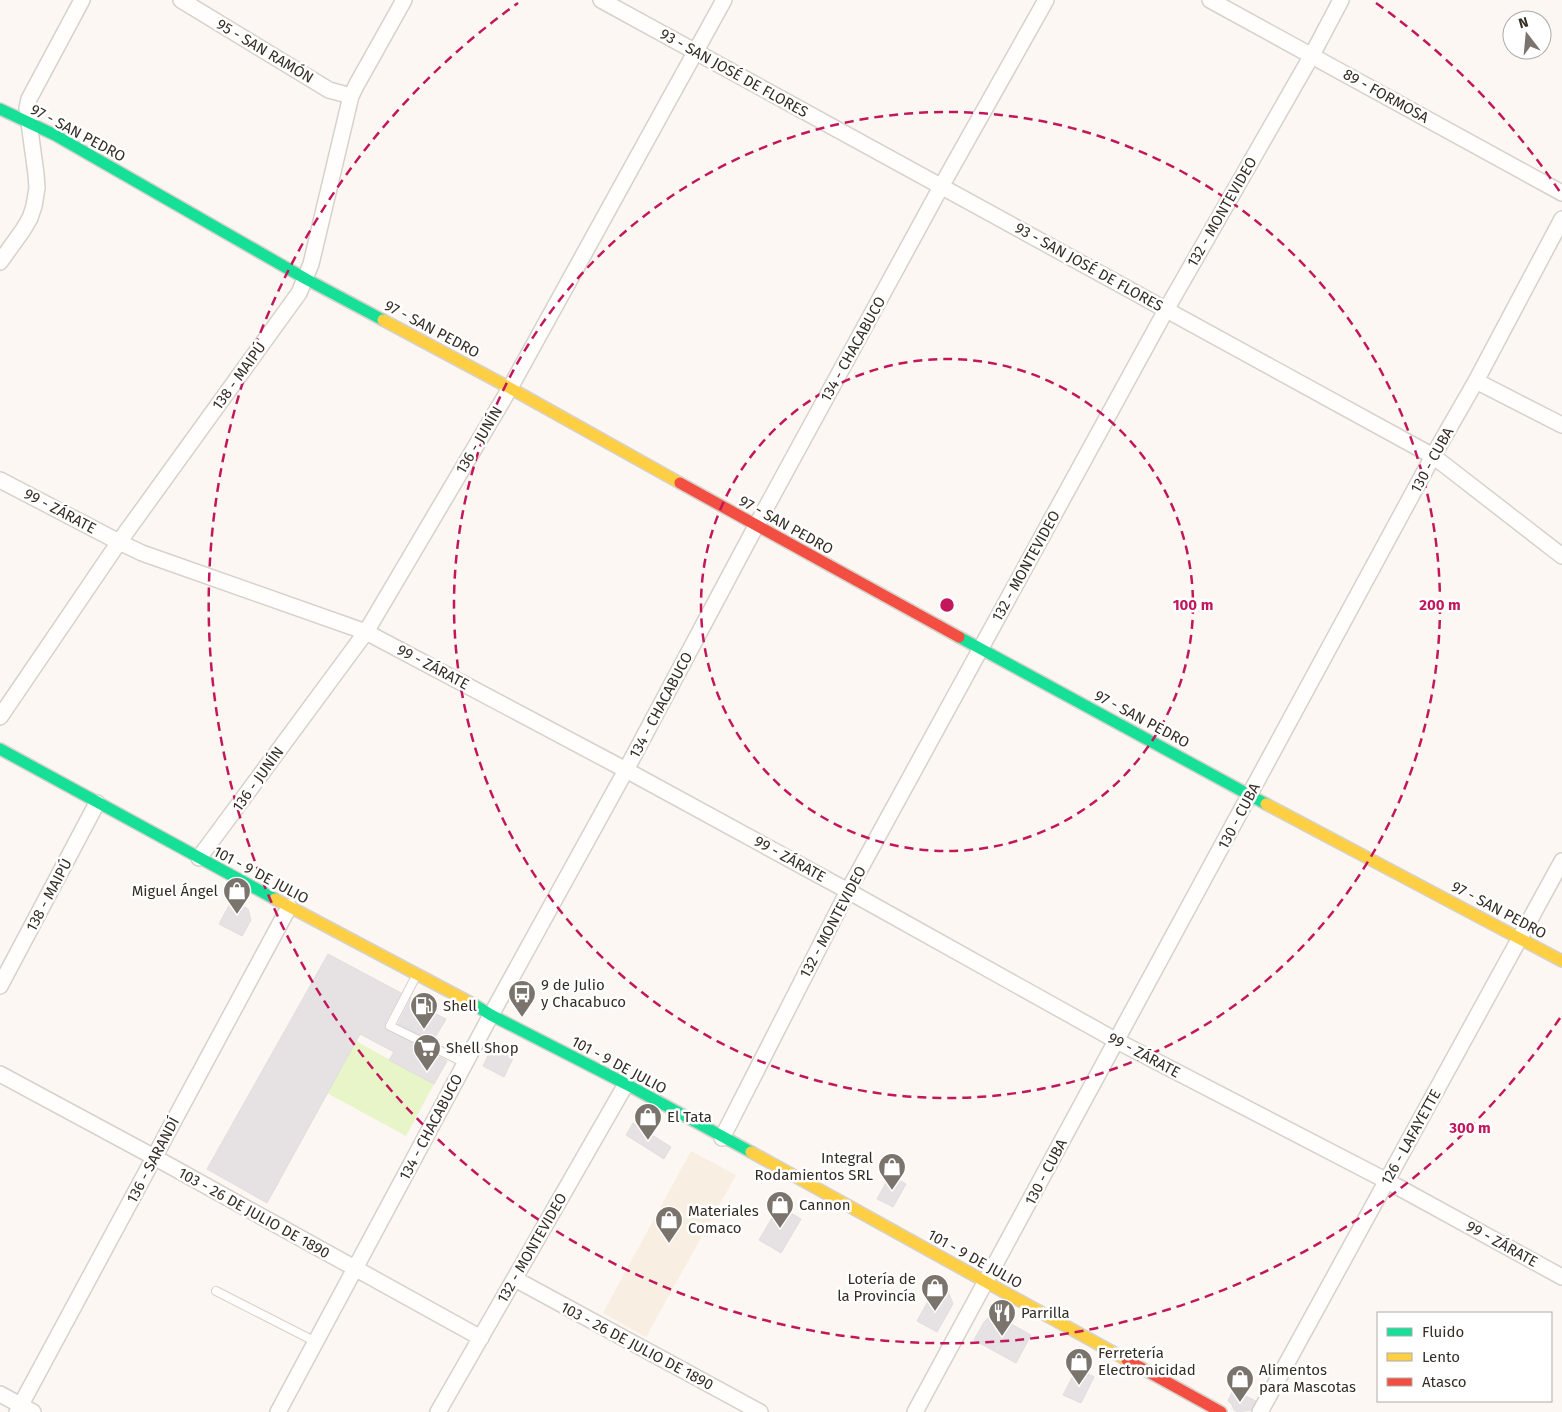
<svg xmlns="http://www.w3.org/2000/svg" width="1562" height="1412" font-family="'Fira Sans',sans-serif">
<rect width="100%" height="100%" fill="#fcf7f2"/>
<!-- built -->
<path fill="#f8efe2" d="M 691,1151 L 736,1175 L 646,1337 L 603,1313 Z"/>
<!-- green -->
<path fill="#e8f5c8" d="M 356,1041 L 434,1084 L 406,1136 L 327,1093 Z"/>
<!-- building -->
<path fill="#e6e1e3" stroke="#e2dde0" d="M 232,900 L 248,909 L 251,920 L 242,936 L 219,924 Z
M 328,954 L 401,993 L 385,1023 L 386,1029 L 447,1061 L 434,1084 L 389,1060 L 394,1052 L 360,1034 L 267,1203 L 207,1169 Z
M 411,998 L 414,1000 L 413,1002 L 446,1019 L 433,1041 L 398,1024 Z
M 493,1045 L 514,1056 L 504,1077 L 483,1066 Z
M 633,1123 L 671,1147 L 664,1159 L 626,1135 Z
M 890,1175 L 906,1184 L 893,1207 L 877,1199 Z
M 779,1206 L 801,1219 L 781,1253 L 759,1240 Z
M 937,1285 L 948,1291 L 953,1304 L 937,1332 L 917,1321 Z
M 993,1314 L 1031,1335 L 1016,1363 L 974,1340 L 984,1322 Z
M 1077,1368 L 1094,1377 L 1081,1403 L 1063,1395 Z
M 1233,1390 L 1256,1401 L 1251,1410 L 1238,1412 L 1234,1410 L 1232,1405 L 1228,1401 Z"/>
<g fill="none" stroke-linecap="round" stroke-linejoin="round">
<defs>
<path id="lane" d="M 416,976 L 390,1026 L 465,1063
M 216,1291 L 316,1342"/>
<path id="street" d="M 181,0 L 329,90 L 351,96
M 601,0 L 1433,456 L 1562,556
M 1210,0 L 1562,193
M 0,262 L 23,230 L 30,218 L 34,206 L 37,188 L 36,174 L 27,108 L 29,99 L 82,0
M 1476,381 L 1562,425
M 0,480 L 119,542 L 142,553 L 366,632 L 626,770 L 848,891 L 1117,1041 L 1387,1181 L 1562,1277
M 0,717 L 119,542 L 299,293 L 311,264 L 351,96 L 357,84 L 404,0
M 199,858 L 366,632 L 510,388 L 724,0
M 0,986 L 97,803
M 0,1074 L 154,1157 L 481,1338
M 722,1138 L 848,891 L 1166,310 L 1312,55 L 1341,0
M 515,1279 L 760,1412
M 0,1394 L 33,1412
M 17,1412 L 289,907
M 278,1412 L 491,1015 L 626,770 L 756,526 L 942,185 L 1046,0
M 438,1412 L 626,1084
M 915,1412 L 1433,456 L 1476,381 L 1562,219
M 1260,1412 L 1562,861"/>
<path id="fast" d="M 0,109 L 55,135 L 306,279 L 383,320
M 959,637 L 1266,804
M 0,749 L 275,899
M 473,1004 L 491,1015 L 626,1084 L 751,1152"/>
<path id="slow" d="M 383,320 L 510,388 L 680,483
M 1266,804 L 1562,961
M 275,899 L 473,1004
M 751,1152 L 1127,1360"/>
<path id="jam" d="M 680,483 L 959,637
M 1127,1360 L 1221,1412"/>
</defs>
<!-- lane casing -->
<use href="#lane" stroke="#d7d1cb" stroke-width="10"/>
<!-- street casing -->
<use href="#street" stroke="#d7d1cb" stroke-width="18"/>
<!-- fast casing -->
<use href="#fast" stroke="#d7d1cb" stroke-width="14"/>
<!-- slow casing -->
<use href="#slow" stroke="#d7d1cb" stroke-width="14"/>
<!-- jam casing -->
<use href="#jam" stroke="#d7d1cb" stroke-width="14"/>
<!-- lane -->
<use href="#lane" stroke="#fffefd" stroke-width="8"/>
<!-- street -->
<use href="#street" stroke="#fffefd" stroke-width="15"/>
<!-- fast -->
<use href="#fast" stroke="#16e098" stroke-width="11"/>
<!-- slow -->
<use href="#slow" stroke="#ffcf43" stroke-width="11"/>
<!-- jam -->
<use href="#jam" stroke="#f24e42" stroke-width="11"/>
</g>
<!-- distance rings -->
<g fill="none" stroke="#c2185b" stroke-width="2.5" stroke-dasharray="9 6">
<circle cx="947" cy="605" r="246"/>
<circle cx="947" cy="605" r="493"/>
<path d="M1560 1018A739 739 0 1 1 518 3M1376 3A739 739 0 0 1 1560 192"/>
</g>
<!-- icons -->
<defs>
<symbol id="shop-pin" viewBox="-11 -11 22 30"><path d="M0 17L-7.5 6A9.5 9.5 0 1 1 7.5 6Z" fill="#7a746d" stroke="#fff"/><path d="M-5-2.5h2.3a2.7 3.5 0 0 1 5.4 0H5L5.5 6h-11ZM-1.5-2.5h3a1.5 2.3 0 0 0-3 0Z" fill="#fff"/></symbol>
<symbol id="bus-pin" viewBox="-11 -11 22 30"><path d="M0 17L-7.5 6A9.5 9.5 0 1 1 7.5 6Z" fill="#7a746d" stroke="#fff"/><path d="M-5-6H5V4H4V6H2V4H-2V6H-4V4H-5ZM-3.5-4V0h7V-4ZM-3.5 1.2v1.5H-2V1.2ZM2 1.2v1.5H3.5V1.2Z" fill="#fff"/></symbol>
<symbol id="fuel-pin" viewBox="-11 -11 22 30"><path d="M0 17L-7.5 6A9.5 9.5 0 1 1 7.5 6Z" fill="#7a746d" stroke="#fff"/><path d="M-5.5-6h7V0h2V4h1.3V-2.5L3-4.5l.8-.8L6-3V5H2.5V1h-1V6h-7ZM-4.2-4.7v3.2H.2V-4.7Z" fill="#fff"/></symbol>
<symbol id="supermarket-pin" viewBox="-11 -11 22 30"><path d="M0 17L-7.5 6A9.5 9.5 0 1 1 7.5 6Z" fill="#7a746d" stroke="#fff"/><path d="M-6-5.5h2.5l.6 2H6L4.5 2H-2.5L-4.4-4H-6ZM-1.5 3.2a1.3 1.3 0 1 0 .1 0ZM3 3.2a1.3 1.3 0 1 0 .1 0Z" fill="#fff"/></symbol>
<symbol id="restaurant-pin" viewBox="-11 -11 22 30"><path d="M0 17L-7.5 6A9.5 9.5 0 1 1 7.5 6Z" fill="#7a746d" stroke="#fff"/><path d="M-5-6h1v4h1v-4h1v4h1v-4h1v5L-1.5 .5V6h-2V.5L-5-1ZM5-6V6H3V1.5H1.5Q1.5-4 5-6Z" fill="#fff"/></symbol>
</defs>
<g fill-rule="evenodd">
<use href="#shop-pin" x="221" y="875" width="32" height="43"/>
<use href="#bus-pin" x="506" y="978" width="32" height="43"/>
<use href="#fuel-pin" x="408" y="990" width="32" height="43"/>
<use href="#supermarket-pin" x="411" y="1032" width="32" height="43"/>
<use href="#shop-pin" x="632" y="1101" width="32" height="43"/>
<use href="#shop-pin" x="876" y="1151" width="32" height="43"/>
<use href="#shop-pin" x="764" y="1189" width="32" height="43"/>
<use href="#shop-pin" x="653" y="1204" width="32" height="43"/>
<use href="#shop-pin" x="919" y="1272" width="32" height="43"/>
<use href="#restaurant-pin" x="986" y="1297" width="32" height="43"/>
<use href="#shop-pin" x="1063" y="1346" width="32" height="43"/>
<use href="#shop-pin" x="1224" y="1363" width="32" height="43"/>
</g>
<g text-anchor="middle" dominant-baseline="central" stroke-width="5" stroke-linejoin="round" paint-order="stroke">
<!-- street labels -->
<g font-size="15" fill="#342e25" stroke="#fff">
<text transform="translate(265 51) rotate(31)">95 - SAN RAMÓN</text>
<text transform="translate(734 73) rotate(29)">93 - SAN JOSÉ DE FLORES</text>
<text transform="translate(1386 96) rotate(29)">89 - FORMOSA</text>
<text transform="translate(78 133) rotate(28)">97 - SAN PEDRO</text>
<text transform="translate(1222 212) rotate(-60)">132 - MONTEVIDEO</text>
<text transform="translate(1089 267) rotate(29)">93 - SAN JOSÉ DE FLORES</text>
<text transform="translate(432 329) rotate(28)">97 - SAN PEDRO</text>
<text transform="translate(853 349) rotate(-61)">134 - CHACABUCO</text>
<text transform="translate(239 376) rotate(-54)">138 - MAIPÚ</text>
<text transform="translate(479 440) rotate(-59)">136 - JUNÍN</text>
<text transform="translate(1432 460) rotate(-61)">130 - CUBA</text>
<text transform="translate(60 511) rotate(28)">99 - ZÁRATE</text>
<text transform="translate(786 525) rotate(29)">97 - SAN PEDRO</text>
<text transform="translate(1026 566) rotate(-61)">132 - MONTEVIDEO</text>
<text transform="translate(433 667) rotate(28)">99 - ZÁRATE</text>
<text transform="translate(661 705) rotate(-62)">134 - CHACABUCO</text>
<text transform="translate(1142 719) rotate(28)">97 - SAN PEDRO</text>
<text transform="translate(258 779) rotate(-54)">136 - JUNÍN</text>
<text transform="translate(1239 816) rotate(-62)">130 - CUBA</text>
<text transform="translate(790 859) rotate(29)">99 - ZÁRATE</text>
<text transform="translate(261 875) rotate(28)">101 - 9 DE JULIO</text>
<text transform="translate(49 895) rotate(-62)">138 - MAIPÚ</text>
<text transform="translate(1499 910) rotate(28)">97 - SAN PEDRO</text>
<text transform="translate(833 922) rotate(-62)">132 - MONTEVIDEO</text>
<text transform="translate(1144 1055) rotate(28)">99 - ZÁRATE</text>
<text transform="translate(619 1065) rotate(28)">101 - 9 DE JULIO</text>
<text transform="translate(431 1127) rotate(-62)">134 - CHACABUCO</text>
<text transform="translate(1411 1137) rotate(-61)">126 - LAFAYETTE</text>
<text transform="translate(153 1160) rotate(-62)">136 - SARANDÍ</text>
<text transform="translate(1046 1172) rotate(-62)">130 - CUBA</text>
<text transform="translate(254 1213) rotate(29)">103 - 26 DE JULIO DE 1890</text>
<text transform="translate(1502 1244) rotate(29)">99 - ZÁRATE</text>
<text transform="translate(532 1248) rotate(-60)">132 - MONTEVIDEO</text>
<text transform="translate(975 1259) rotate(29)">101 - 9 DE JULIO</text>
<text transform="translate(637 1346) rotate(28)">103 - 26 DE JULIO DE 1890</text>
</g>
<!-- poi labels -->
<g font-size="15" fill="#342e25" stroke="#fff" text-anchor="start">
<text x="218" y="891" text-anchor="end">Miguel Ángel</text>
<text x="541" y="985">9 de Julio<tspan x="541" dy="17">y Chacabuco</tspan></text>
<text x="443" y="1006">Shell</text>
<text x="446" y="1048">Shell Shop</text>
<text x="667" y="1117">El Tata</text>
<text x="873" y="1158" text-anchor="end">Integral<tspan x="873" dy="17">Rodamientos SRL</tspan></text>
<text x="799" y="1205">Cannon</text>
<text x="688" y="1211">Materiales<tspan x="688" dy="17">Comaco</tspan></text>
<text x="916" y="1279" text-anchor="end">Lotería de<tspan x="916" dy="17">la Provincía</tspan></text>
<text x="1021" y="1313">Parrilla</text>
<text x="1098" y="1353">Ferretería<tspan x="1098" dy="17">Electronicidad</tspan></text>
<text x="1259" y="1370">Alimentos<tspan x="1259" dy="17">para Mascotas</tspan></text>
</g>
</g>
<circle cx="947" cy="605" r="8" fill="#c2185b" stroke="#fff" stroke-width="2.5"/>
<g font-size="15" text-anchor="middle" font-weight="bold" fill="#c2185b" stroke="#fff" stroke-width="5" stroke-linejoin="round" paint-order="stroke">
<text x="1193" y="610">100 m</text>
<text x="1440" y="610">200 m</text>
<text x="1470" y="1133">300 m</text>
</g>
<!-- legend -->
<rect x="1377" y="1312" width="175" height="90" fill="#ffffff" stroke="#aeaba8"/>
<rect x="1387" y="1328" width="25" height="8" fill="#16e098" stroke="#aeaba8"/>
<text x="1422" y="1337" font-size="15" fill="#342e25">Fluido</text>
<rect x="1387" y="1353" width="25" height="8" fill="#ffcf43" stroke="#aeaba8"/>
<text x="1422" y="1362" font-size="15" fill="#342e25">Lento</text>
<rect x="1387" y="1378" width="25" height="8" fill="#f24e42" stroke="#aeaba8"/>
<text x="1422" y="1387" font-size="15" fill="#342e25">Atasco</text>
<!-- north arrow -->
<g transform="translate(1527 35) rotate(344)"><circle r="24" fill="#ffffff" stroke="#aeaba8"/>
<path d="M0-4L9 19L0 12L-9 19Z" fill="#7a746d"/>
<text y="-8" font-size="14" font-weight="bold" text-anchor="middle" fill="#342e25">N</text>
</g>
</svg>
